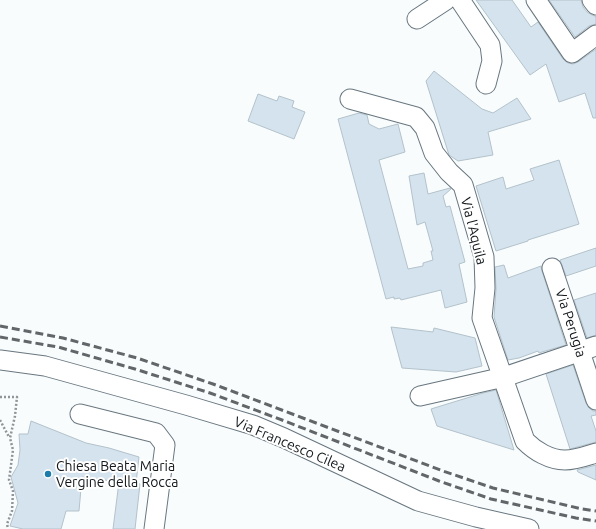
<svg xmlns="http://www.w3.org/2000/svg" width="596" height="529" font-family="Ubuntu,sans-serif">
<rect width="100%" height="100%" fill="#f8fcfd"/>
<!-- building -->
<path fill="#d4e3ed" stroke="#b3c2cb" d="M 476,0 L 512,0 L 531,27 L 538,22 L 563,59 L 568,63 L 573,64 L 578,62 L 596,49 L 596,118 L 593,118 L 585,93 L 559,102 L 546,64 L 530,75 Z
M 549,0 L 581,0 L 583,7 L 587,12 L 592,15 L 595,16 L 596,17 L 596,24 L 589,26 L 575,37 Z
M 434,71 L 482,109 L 493,113 L 517,98 L 531,119 L 488,132 L 493,155 L 458,161 L 449,155 L 426,81 Z
M 258,94 L 277,101 L 279,96 L 294,101 L 292,107 L 305,112 L 294,139 L 248,121 Z
M 359,113 L 367,115 L 369,124 L 379,129 L 398,124 L 405,152 L 379,160 L 408,269 L 423,266 L 423,263 L 433,260 L 431,251 L 433,251 L 425,222 L 417,225 L 409,176 L 424,173 L 428,194 L 450,188 L 451,189 L 443,196 L 446,207 L 450,206 L 465,262 L 459,264 L 467,302 L 445,308 L 441,290 L 401,300 L 400,298 L 394,299 L 394,297 L 386,299 L 338,119 Z
M 559,160 L 579,224 L 528,240 L 528,241 L 496,251 L 476,186 L 503,177 L 506,189 L 534,180 L 530,169 Z
M 596,248 L 596,266 L 566,276 L 562,265 L 560,260 Z
M 504,265 L 508,278 L 541,266 L 542,271 L 566,345 L 542,352 L 539,353 L 538,351 L 519,358 L 508,360 L 494,317 L 496,289 L 495,267 Z
M 596,293 L 596,335 L 587,338 L 574,300 Z
M 391,327 L 433,332 L 434,328 L 475,338 L 482,366 L 456,372 L 402,368 Z
M 573,365 L 586,403 L 589,408 L 593,411 L 596,411 L 596,415 L 591,416 L 596,431 L 596,442 L 570,449 L 546,374 Z
M 496,390 L 514,450 L 437,426 L 431,409 L 483,393 Z
M 31,421 L 86,443 L 109,448 L 139,457 L 136,483 L 140,484 L 135,529 L 113,529 L 119,482 L 82,477 L 79,511 L 66,511 L 61,529 L 23,529 L 10,526 L 18,503 L 11,477 L 18,465 L 20,450 L 19,434 L 28,434 Z
M 596,465 L 596,480 L 578,472 L 577,470 Z"/>
<g fill="none" stroke-linecap="round" stroke-linejoin="round">
<defs>
<path id="minor" d="M 460,0 L 490,45 L 492,61 L 486,84
M 536,0 L 572,53 L 596,35
M 592,0 L 596,5
M 417,19 L 446,0
M 350,99 L 416,117 L 425,128 L 434,153 L 449,172 L 463,185 L 484,257 L 485,288 L 482,318 L 525,441 C 535,451 550,460 565,460 C 576,460 586,456 596,453
M 552,268 L 596,400
M 0,360 L 45,366 L 186,405 L 253,425 L 284,438 L 418,501 L 476,517 L 529,529
M 420,396 L 504,377 L 596,346
M 80,414 L 156,433 L 165,445 L 154,529"/>
</defs>
<!-- minor casing -->
<use href="#minor" stroke="#68767f" stroke-width="21"/>
<!-- path -->
<path stroke="#909597" stroke-width="2.5" stroke-dasharray="2 2" stroke-linecap="butt" d="M 0,397 L 17,397 L 15,416 L 10,438 L 13,450 L 9,480 L 13,491 L 12,511 L 7,524 L 8,529
M 0,420 L 9,437"/>
<!-- minor -->
<use href="#minor" stroke="#fff" stroke-width="19"/>
<!-- rail -->
<path stroke="#626669" stroke-width="3" stroke-dasharray="8 4" stroke-linecap="butt" d="M 0,326 L 63,338 L 137,358 L 213,384 L 443,471 L 493,488 L 582,509 L 596,511
M 0,337 L 58,347 L 135,369 L 210,393 L 282,420 L 439,481 L 491,499 L 576,518 L 596,521"/>
</g>
<!-- markers -->
<circle fill="#1d7ca9" stroke="#fff" stroke-width="1.5" cx="48" cy="474" r="4"/>
<g text-anchor="middle" dominant-baseline="central" stroke-width="4" stroke-linejoin="round" paint-order="stroke">
<!-- street labels -->
<g font-size="14" fill="#12171a" stroke="#fff">
<text transform="translate(474 231) rotate(76)">Via l'Aquila</text>
<text transform="translate(571 323) rotate(72)">Via Perugia</text>
<text transform="translate(290 444) rotate(23)">Via Francesco Cilea</text>
</g>
<!-- poi labels -->
<g font-size="14" fill="#12171a" stroke="#fff" text-anchor="start">
<text x="56" y="466">Chiesa Beata Maria<tspan x="56" dy="16">Vergine della Rocca</tspan></text>
</g>
</g>
</svg>
